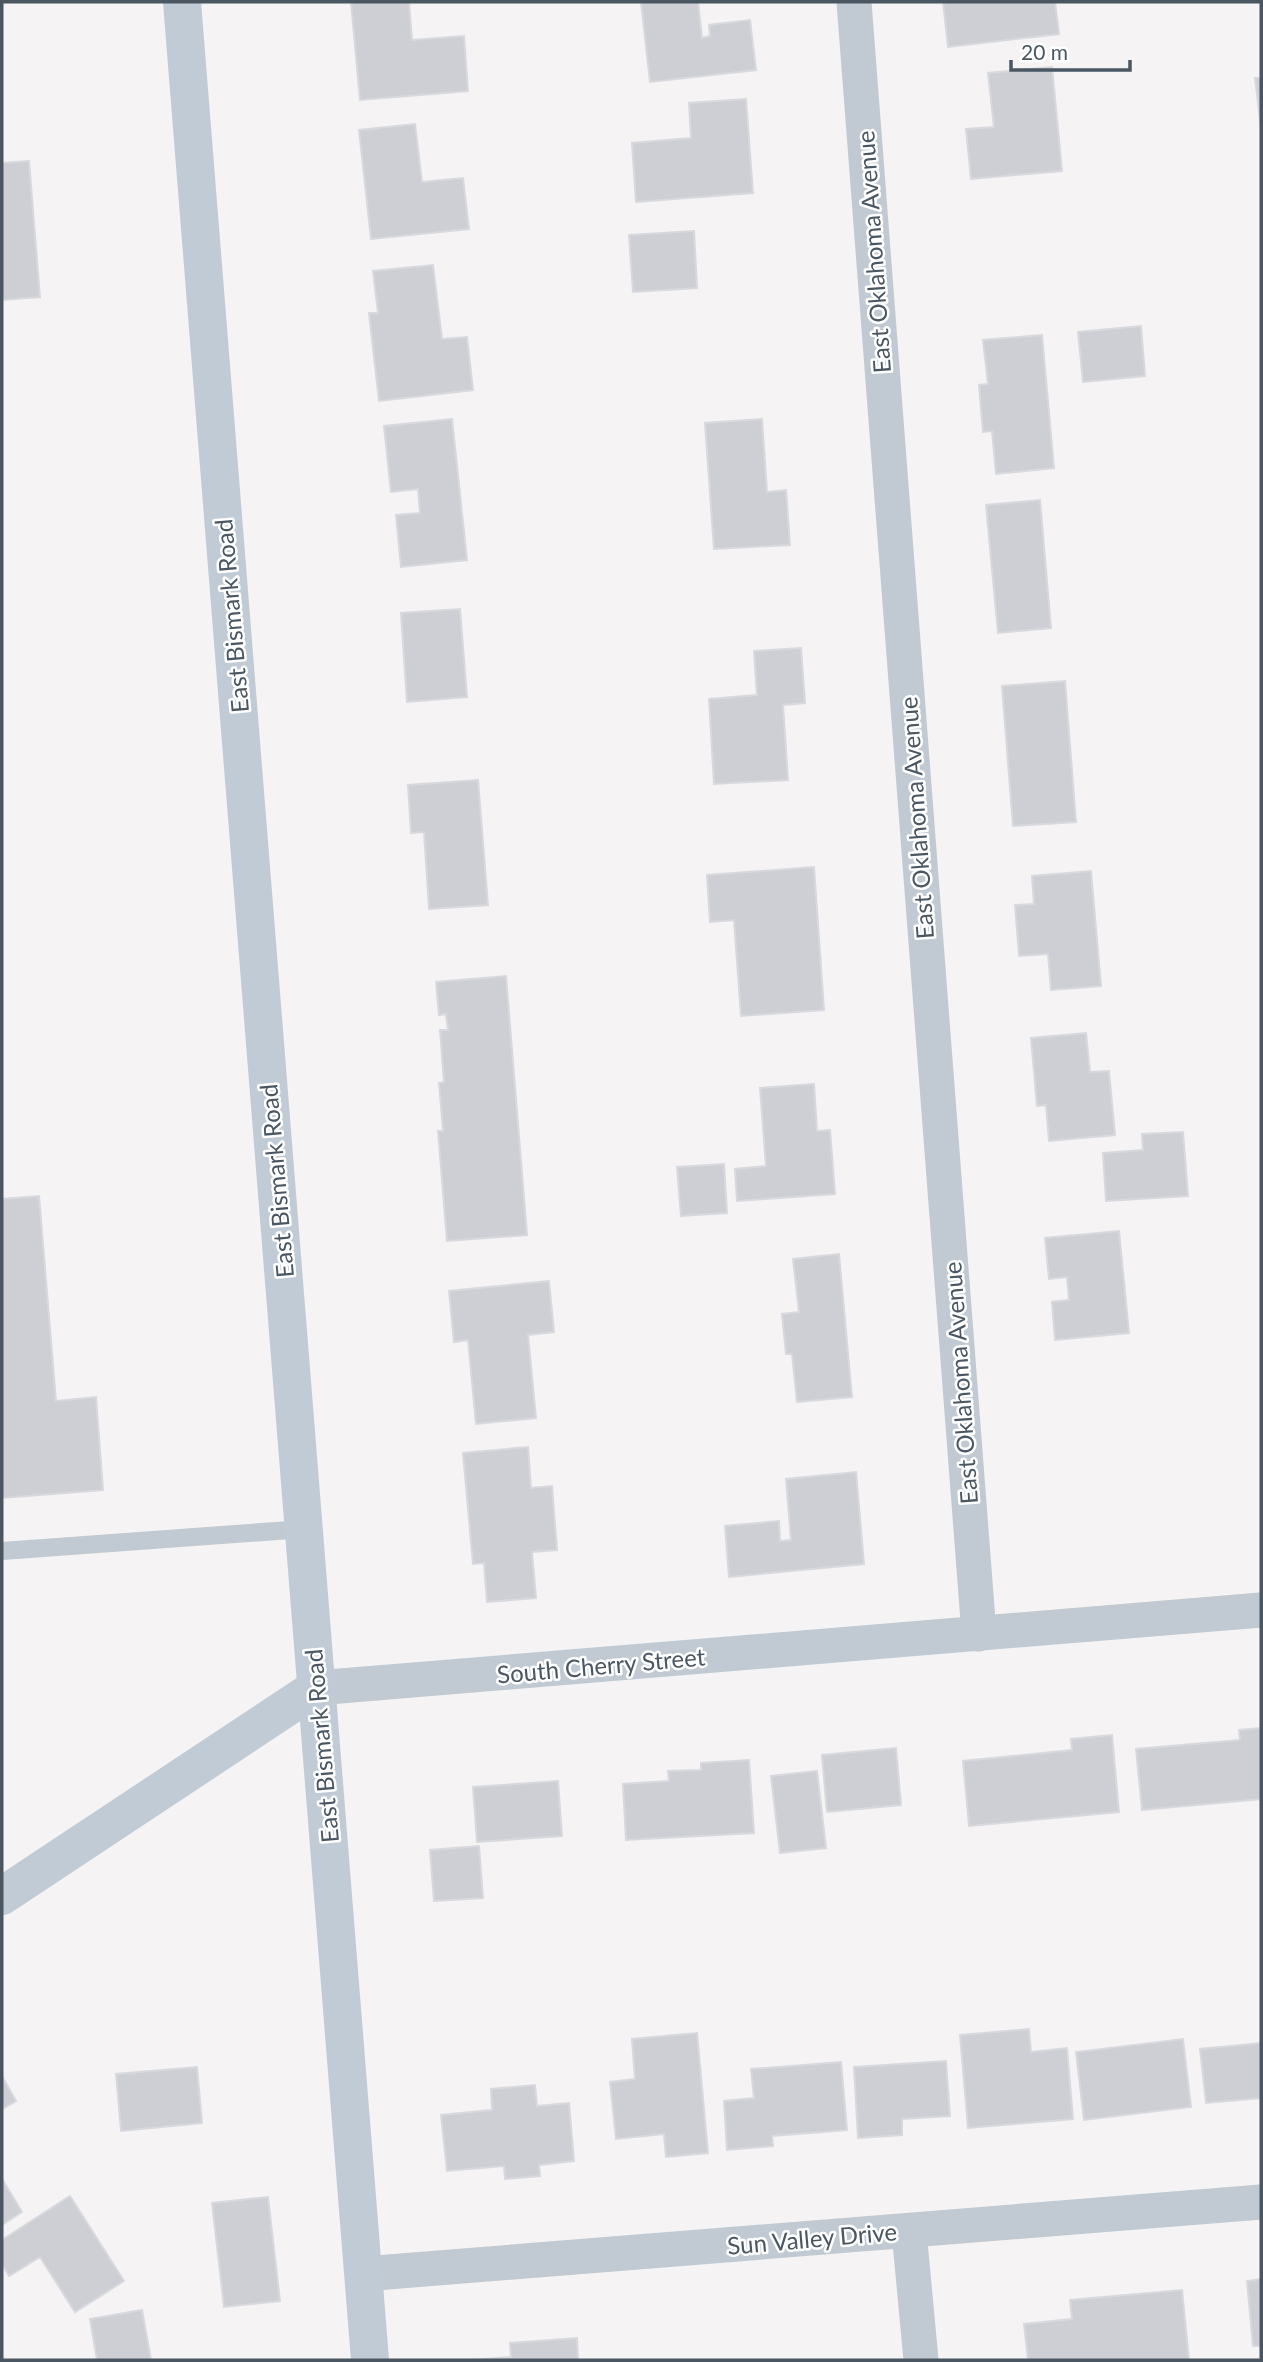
<svg xmlns="http://www.w3.org/2000/svg" width="1263" height="2362" font-family="Lato,sans-serif">
<rect width="100%" height="100%" fill="#f5f3f3"/>
<!-- building -->
<path fill="#cdcfd5" stroke="#d7d9de" stroke-width="2" d="M 351,2 L 409,2 L 412,40 L 464,36 L 468,91 L 360,100 Z
M 641,2 L 698,2 L 702,38 L 710,36 L 709,25 L 750,20 L 756,70 L 650,82 Z
M 943,2 L 1055,2 L 1059,34 L 948,47 Z
M 1052,67 L 1062,171 L 971,179 L 966,129 L 994,127 L 988,73 Z
M 1255,78 L 1261,78 L 1261,128 Z
M 746,99 L 753,193 L 636,202 L 632,143 L 691,138 L 689,103 Z
M 415,124 L 422,182 L 463,178 L 469,229 L 371,239 L 359,130 Z
M 29,161 L 40,297 L 2,300 L 2,163 Z
M 694,231 L 697,288 L 633,292 L 629,235 Z
M 433,265 L 442,339 L 467,337 L 473,390 L 379,401 L 369,313 L 378,313 L 373,271 Z
M 1141,326 L 1145,376 L 1083,382 L 1078,332 Z
M 1042,335 L 1054,468 L 996,474 L 992,431 L 983,432 L 979,385 L 988,384 L 983,340 Z
M 452,419 L 467,560 L 401,567 L 396,515 L 420,513 L 418,489 L 391,492 L 384,426 Z
M 762,419 L 767,492 L 786,490 L 790,545 L 714,549 L 705,423 Z
M 1040,500 L 1051,628 L 998,633 L 986,505 Z
M 460,609 L 467,697 L 407,702 L 401,613 Z
M 801,648 L 805,703 L 783,705 L 788,780 L 714,784 L 709,699 L 757,695 L 754,651 Z
M 1065,681 L 1076,822 L 1013,826 L 1002,686 Z
M 478,780 L 488,905 L 429,909 L 424,832 L 411,833 L 408,785 Z
M 814,867 L 824,1010 L 741,1016 L 734,920 L 710,922 L 707,875 Z
M 1091,871 L 1101,986 L 1051,990 L 1048,954 L 1019,956 L 1015,905 L 1034,904 L 1032,876 Z
M 506,976 L 527,1235 L 447,1241 L 438,1131 L 443,1131 L 439,1083 L 444,1082 L 440,1030 L 448,1030 L 446,1014 L 439,1015 L 436,982 Z
M 1086,1033 L 1090,1072 L 1109,1071 L 1115,1135 L 1049,1141 L 1046,1105 L 1037,1106 L 1031,1038 Z
M 814,1084 L 817,1131 L 830,1130 L 835,1194 L 737,1201 L 735,1169 L 766,1166 L 760,1088 Z
M 1183,1132 L 1188,1196 L 1106,1201 L 1103,1153 L 1143,1150 L 1142,1134 Z
M 724,1164 L 727,1213 L 681,1216 L 677,1167 Z
M 39,1196 L 56,1401 L 96,1397 L 103,1490 L 2,1498 L 2,1199 Z
M 1119,1231 L 1129,1333 L 1055,1340 L 1052,1302 L 1069,1300 L 1067,1277 L 1049,1279 L 1045,1238 Z
M 839,1254 L 852,1397 L 797,1402 L 792,1354 L 786,1354 L 782,1314 L 799,1312 L 793,1259 Z
M 549,1281 L 554,1332 L 528,1335 L 536,1418 L 476,1424 L 468,1340 L 454,1342 L 449,1291 Z
M 528,1447 L 531,1488 L 552,1486 L 557,1550 L 532,1552 L 536,1598 L 487,1602 L 484,1563 L 473,1564 L 463,1453 Z
M 856,1472 L 864,1564 L 729,1577 L 725,1526 L 779,1521 L 780,1541 L 791,1540 L 786,1479 Z
M 1261,1728 L 1261,1799 L 1142,1810 L 1136,1749 L 1240,1740 L 1239,1730 Z
M 1112,1735 L 1119,1812 L 969,1826 L 963,1761 L 1072,1750 L 1071,1739 Z
M 896,1748 L 901,1805 L 827,1812 L 822,1755 Z
M 749,1760 L 754,1833 L 626,1840 L 623,1784 L 669,1781 L 668,1771 L 701,1770 L 701,1763 Z
M 817,1771 L 826,1848 L 780,1853 L 771,1776 Z
M 558,1781 L 562,1836 L 477,1842 L 473,1787 Z
M 479,1846 L 483,1898 L 434,1901 L 430,1850 Z
M 1029,2029 L 1031,2052 L 1067,2048 L 1073,2119 L 968,2128 L 960,2035 Z
M 697,2033 L 708,2153 L 666,2157 L 664,2134 L 616,2139 L 610,2082 L 635,2079 L 632,2039 Z
M 1183,2039 L 1191,2107 L 1084,2120 L 1076,2052 Z
M 1261,2043 L 1261,2098 L 1206,2103 L 1200,2049 Z
M 946,2061 L 950,2116 L 902,2119 L 902,2135 L 858,2138 L 854,2067 Z
M 841,2062 L 847,2130 L 772,2136 L 773,2146 L 727,2150 L 724,2101 L 754,2098 L 751,2069 Z
M 197,2067 L 202,2123 L 121,2131 L 116,2074 Z
M 2,2076 L 16,2101 L 2,2109 Z
M 535,2085 L 537,2106 L 569,2103 L 574,2161 L 539,2165 L 540,2176 L 505,2179 L 504,2166 L 447,2171 L 441,2115 L 492,2110 L 491,2089 Z
M 2,2179 L 22,2212 L 2,2225 Z
M 70,2196 L 124,2281 L 75,2312 L 40,2257 L 9,2276 L 2,2264 L 2,2240 Z
M 268,2197 L 280,2301 L 224,2307 L 212,2203 Z
M 1261,2279 L 1261,2346 L 1253,2346 L 1247,2281 Z
M 1182,2290 L 1189,2360 L 1028,2360 L 1024,2324 L 1072,2319 L 1070,2300 Z
M 142,2310 L 151,2360 L 97,2360 L 90,2319 Z
M 577,2338 L 578,2360 L 471,2360 L 511,2357 L 510,2343 Z"/>
<g fill="none" stroke-linecap="round" stroke-linejoin="round">
<!-- lane -->
<path stroke="#c1cad2" stroke-width="18" d="M 2,1551 L 304,1529"/>
<!-- street -->
<path stroke="#c1cad2" stroke-width="35" d="M 854,2 L 979,1634
M 316,1688 L 1261,1610
M 909,2231 L 921,2360
M 363,2274 L 1261,2202"/>
<!-- secondary -->
<path stroke="#c1cbd6" stroke-width="38" d="M 182,2 L 370,2360
M 2,1896 L 316,1688"/>
</g>
<g text-anchor="middle" dominant-baseline="central" stroke-width="5" stroke-linejoin="round" paint-order="stroke">
<!-- street labels -->
<g font-size="24" fill="#4a5661" stroke="#fff">
<text transform="translate(873 252) rotate(-94)">East Oklahoma Avenue</text>
<text transform="translate(231 616) rotate(-95)">East Bismark Road</text>
<text transform="translate(916 818) rotate(-94)">East Oklahoma Avenue</text>
<text transform="translate(276 1181) rotate(-95)">East Bismark Road</text>
<text transform="translate(960 1383) rotate(-94)">East Oklahoma Avenue</text>
<text transform="translate(601 1665) rotate(-5)">South Cherry Street</text>
<text transform="translate(321 1746) rotate(-95)">East Bismark Road</text>
<text transform="translate(812 2238) rotate(-5)">Sun Valley Drive</text>
</g>
</g>
<!-- border -->
<rect width="1263" height="2362" fill="none" stroke="#4a5661" stroke-width="7"/>
<!-- scale -->
<path d="M1011 60v10h119v-10" fill="none" stroke="#4a5661" stroke-width="3.5"/>
<text x="1021" y="60" font-size="21" fill="#4a5661" stroke="#ffffff" stroke-width="5" paint-order="stroke">20 m</text>
</svg>
